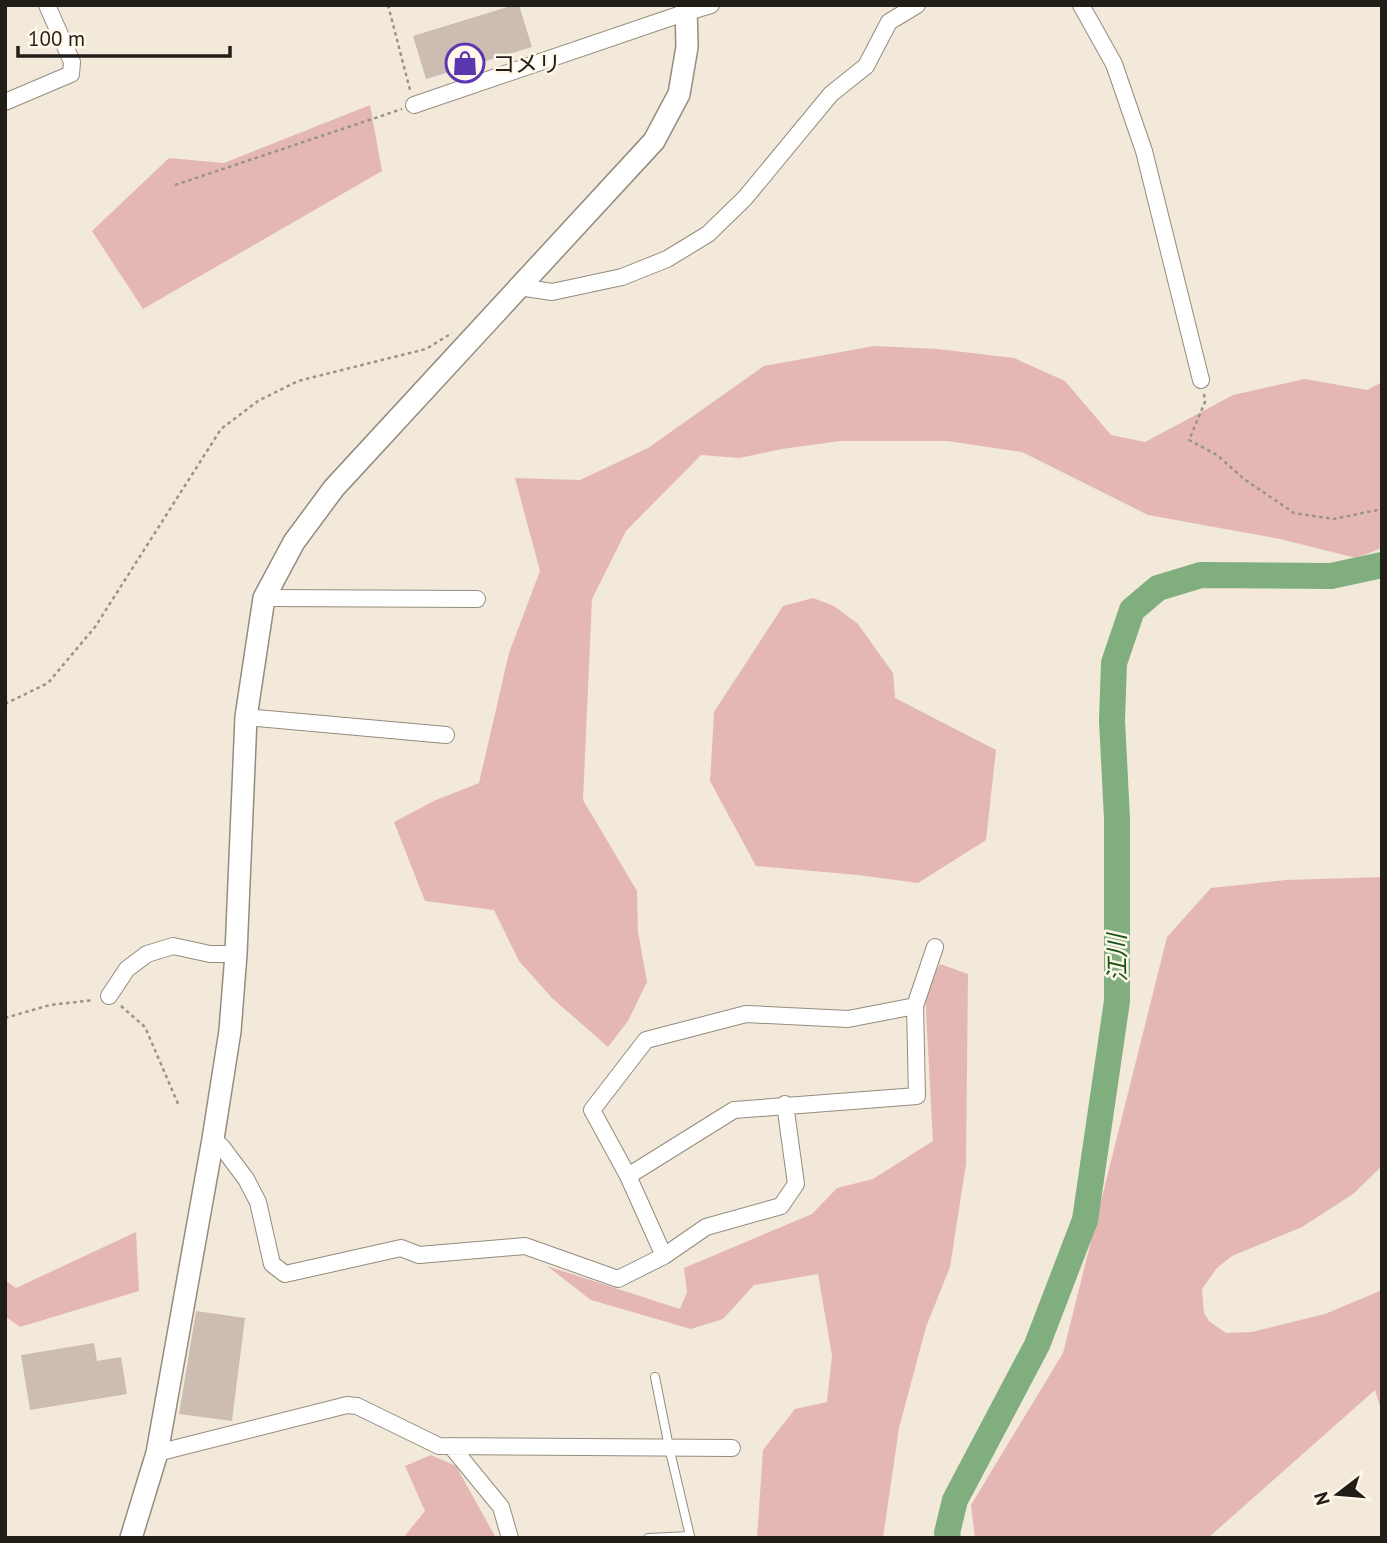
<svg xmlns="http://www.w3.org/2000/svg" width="1387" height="1543" font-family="'PT Sans','Noto Sans JP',sans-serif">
<rect width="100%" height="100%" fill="#f2e9da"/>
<!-- green -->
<path fill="#e4b7b5" d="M 370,105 L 382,171 L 143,309 L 92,231 L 169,158 L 224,163 Z
M 874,346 L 938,349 L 1014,358 L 1065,381 L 1111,435 L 1145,442 L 1233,395 L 1305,379 L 1367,390 L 1382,382 L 1382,548 L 1356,558 L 1280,539 L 1148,515 L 1022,452 L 947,441 L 840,441 L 782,449 L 740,458 L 701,455 L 626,531 L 592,599 L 583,800 L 637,891 L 638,932 L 647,982 L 628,1021 L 608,1047 L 552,998 L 519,961 L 494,910 L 425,901 L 394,822 L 436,800 L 479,783 L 509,653 L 540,571 L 515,478 L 580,480 L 648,448 L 764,366 Z
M 813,598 L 834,606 L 858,624 L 893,673 L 895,698 L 996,750 L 986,840 L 918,883 L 858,875 L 756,866 L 710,781 L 714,712 L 783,606 Z
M 1382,877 L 1382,1166 L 1353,1194 L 1302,1227 L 1232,1256 L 1217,1268 L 1202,1289 L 1204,1313 L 1209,1321 L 1226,1333 L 1252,1332 L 1325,1314 L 1382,1290 L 1382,1413 L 1375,1390 L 1208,1538 L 975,1538 L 971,1505 L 1063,1353 L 1167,937 L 1211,888 L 1286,880 Z
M 940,964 L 968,974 L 966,1164 L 950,1267 L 926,1327 L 899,1428 L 883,1538 L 757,1538 L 763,1450 L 795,1409 L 827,1402 L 832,1356 L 818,1274 L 754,1285 L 723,1319 L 691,1329 L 591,1300 L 547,1266 L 680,1309 L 687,1292 L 684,1268 L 812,1214 L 837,1188 L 873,1179 L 933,1141 L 925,993 Z
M 136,1232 L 139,1291 L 20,1327 L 5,1316 L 5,1280 L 16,1288 Z
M 431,1455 L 456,1466 L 496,1538 L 403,1538 L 425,1511 L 405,1466 Z"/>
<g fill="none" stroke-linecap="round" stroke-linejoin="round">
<!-- river -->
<path stroke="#81ae7e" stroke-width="26" d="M 948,1538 L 947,1533 L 955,1500 L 1037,1345 L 1085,1220 L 1117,1001 L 1117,819 L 1112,720 L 1114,663 L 1132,610 L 1158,588 L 1201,575 L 1331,576 L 1382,565"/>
</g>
<!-- building -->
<path fill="#ccbcb2" d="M 514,5 L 519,5 L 532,47 L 426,79 L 413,36 Z
M 196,1311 L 245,1318 L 232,1421 L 179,1414 Z
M 94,1343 L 97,1361 L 121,1357 L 127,1394 L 30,1410 L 21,1355 Z"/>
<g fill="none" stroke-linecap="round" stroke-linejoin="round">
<defs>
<path id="lane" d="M 648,1538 L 690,1536 L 669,1447 L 655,1377"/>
<path id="street" d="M 1081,5 L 1114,64 L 1144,151 L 1201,380
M 5,102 L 71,74 L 72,62 L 47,5
M 414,105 L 687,12 L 711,5
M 519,287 L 552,292 L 622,277 L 667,259 L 708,234 L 745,198 L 831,94 L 866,66 L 889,22 L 917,5
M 264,598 L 477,599
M 246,717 L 446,735
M 109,996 L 127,969 L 147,954 L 173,946 L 210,954 L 236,954
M 213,1139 L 222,1147 L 246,1179 L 258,1202 L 272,1264 L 285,1274 L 401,1248 L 419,1255 L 525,1246 L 618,1279 L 664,1256 L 706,1227 L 781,1206 L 796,1184 L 785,1104
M 628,1176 L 734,1110 L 917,1096 L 915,1006 L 935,947
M 664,1256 L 628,1176 L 592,1110 L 646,1040 L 746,1014 L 848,1019 L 915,1006
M 451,1446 L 501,1507 L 510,1538
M 157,1453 L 347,1405 L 357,1406 L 439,1446 L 732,1448"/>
<path id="secondary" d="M 131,1538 L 157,1453 L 213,1139 L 230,1031 L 236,954 L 246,717 L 264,598 L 294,542 L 334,488 L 654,141 L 679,94 L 687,47 L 686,5"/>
</defs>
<!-- lane casing -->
<use href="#lane" stroke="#948c7e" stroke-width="10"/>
<!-- street casing -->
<use href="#street" stroke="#948c7e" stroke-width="18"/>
<!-- secondary casing -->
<use href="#secondary" stroke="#948c7e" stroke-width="24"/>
<!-- path -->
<path stroke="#999388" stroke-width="2.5" stroke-dasharray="3.5 3.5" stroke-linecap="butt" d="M 388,5 L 410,90
M 175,185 L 402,109
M 1204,394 L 1205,402 L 1189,440 L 1217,455 L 1244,479 L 1294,513 L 1334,519 L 1382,509
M 5,704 L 48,683 L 95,627 L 221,429 L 258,401 L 298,381 L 426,349 L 452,333
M 121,1006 L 145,1027 L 179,1106
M 5,1018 L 50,1005 L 94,1000"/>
<!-- lane -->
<use href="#lane" stroke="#fff" stroke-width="8"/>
<!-- street -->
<use href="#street" stroke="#fff" stroke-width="16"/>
<!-- secondary -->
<use href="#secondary" stroke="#fff" stroke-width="21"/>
</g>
<!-- icons -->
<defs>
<symbol id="shop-ring" viewBox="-11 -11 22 22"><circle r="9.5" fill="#fef7ea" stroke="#5a37af" stroke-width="1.5"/><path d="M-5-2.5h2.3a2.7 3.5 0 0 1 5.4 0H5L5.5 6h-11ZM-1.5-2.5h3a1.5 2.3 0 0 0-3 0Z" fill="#5a37af"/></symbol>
</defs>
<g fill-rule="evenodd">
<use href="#shop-ring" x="443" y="41" width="44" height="44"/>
</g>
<g text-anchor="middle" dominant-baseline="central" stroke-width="5" stroke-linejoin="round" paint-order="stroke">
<!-- poi labels -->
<g font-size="23" fill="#211e18" stroke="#fef7ea" text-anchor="start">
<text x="492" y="63">コメリ</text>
</g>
<!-- water labels -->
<g font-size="24" font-style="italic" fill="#175516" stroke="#fef7ea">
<text transform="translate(1117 958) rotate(-91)">江川</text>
</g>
</g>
<!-- border -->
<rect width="1387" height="1543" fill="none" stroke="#211e18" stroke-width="14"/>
<!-- north arrow -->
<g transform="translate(1338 1494) rotate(254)" stroke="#fef7ea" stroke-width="5" paint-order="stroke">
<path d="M0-5L12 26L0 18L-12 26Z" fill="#211e18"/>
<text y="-10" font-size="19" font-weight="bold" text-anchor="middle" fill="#211e18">N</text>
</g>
<!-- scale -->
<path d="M18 46v10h212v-10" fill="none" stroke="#211e18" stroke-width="3.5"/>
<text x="28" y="46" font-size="21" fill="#211e18" stroke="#fef7ea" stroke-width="5" paint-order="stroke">100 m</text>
</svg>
